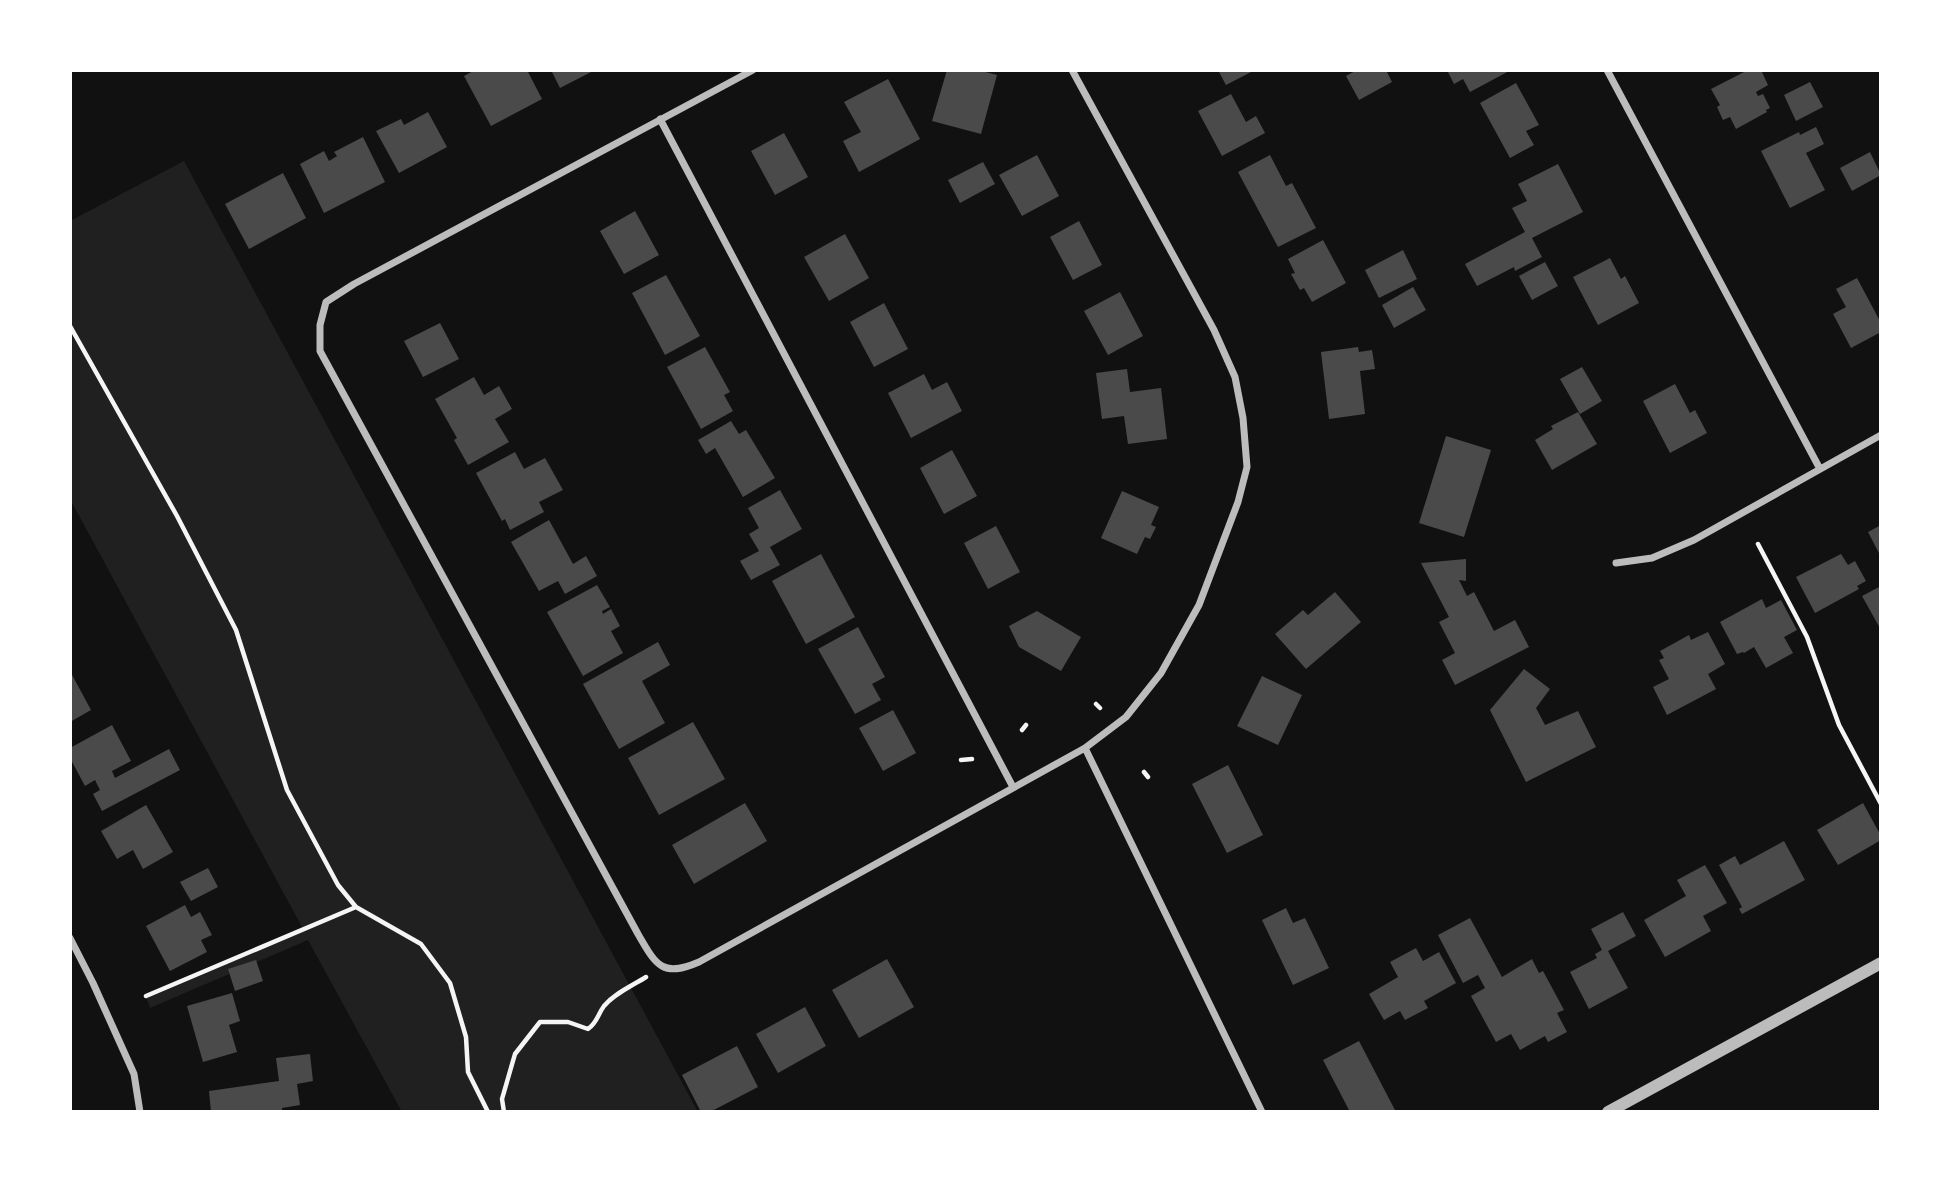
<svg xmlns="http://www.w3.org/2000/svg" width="1951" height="1182" font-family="'Noto Sans',sans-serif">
<rect width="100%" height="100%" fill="#111"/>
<!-- green -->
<path fill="#202020" d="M 184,161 L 698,1112 L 402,1112 L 308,940 L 150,1008 L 146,997 L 302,927 L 70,499 L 70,221 Z"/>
<!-- building -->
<path fill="#4a4a4a" d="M 475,70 L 527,70 L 542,99 L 491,126 L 464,76 Z
M 551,70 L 595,70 L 560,88 Z
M 947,70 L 978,70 L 997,75 L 981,134 L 932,121 Z
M 1218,70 L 1255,70 L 1226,85 Z
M 1357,70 L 1386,70 L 1392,82 L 1359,100 L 1346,76 Z
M 1447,70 L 1511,70 L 1470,92 L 1463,79 L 1454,84 Z
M 1748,70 L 1761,70 L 1768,85 L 1756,92 L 1758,96 L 1763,94 L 1770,108 L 1766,110 L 1767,112 L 1736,129 L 1730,117 L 1723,120 L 1717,107 L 1720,105 L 1711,89 Z
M 888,79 L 920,139 L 859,172 L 843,141 L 861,132 L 844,102 Z
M 1810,82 L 1823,107 L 1796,121 L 1784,95 Z
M 1516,83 L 1539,125 L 1526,131 L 1534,145 L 1510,158 L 1480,103 Z
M 1231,94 L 1246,122 L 1256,116 L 1265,133 L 1222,156 L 1198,111 Z
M 428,112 L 447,147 L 399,173 L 376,131 L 401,119 L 404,125 Z
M 1816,127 L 1824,144 L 1806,153 L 1825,190 L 1790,208 L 1761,151 L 1799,132 L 1800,135 Z
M 784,133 L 808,177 L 775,195 L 751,151 Z
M 363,137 L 385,182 L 324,213 L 300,164 L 324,151 L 329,161 L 337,156 L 334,152 Z
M 1870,152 L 1881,175 L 1852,191 L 1840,168 Z
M 1037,155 L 1059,196 L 1022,216 L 999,175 Z
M 1270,155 L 1286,186 L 1292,183 L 1316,228 L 1278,247 L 1238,172 Z
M 983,162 L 995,184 L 960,203 L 948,180 Z
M 1558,164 L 1583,212 L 1532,238 L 1542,257 L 1515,271 L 1514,267 L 1477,286 L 1465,264 L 1525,232 L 1512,208 L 1527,201 L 1518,184 Z
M 283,173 L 306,218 L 249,249 L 225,204 Z
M 635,211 L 659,255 L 624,274 L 600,231 Z
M 1079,221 L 1102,265 L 1073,280 L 1050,237 Z
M 845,234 L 869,278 L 829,301 L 804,257 Z
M 1323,240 L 1346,283 L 1312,302 L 1304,288 L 1300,290 L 1291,274 L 1295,273 L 1288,259 Z
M 1403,250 L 1417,279 L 1379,298 L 1365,270 Z
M 1610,258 L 1621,279 L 1625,276 L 1639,303 L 1598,325 L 1573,277 Z
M 1545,262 L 1558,286 L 1532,300 L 1519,276 Z
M 666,275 L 700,336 L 665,355 L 632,293 Z
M 1857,278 L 1881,323 L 1881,332 L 1851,348 L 1833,314 L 1846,307 L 1836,289 Z
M 1413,287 L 1426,310 L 1394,328 L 1382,305 Z
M 1120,292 L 1143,336 L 1108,355 L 1084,311 Z
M 884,303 L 908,349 L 874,367 L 850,322 Z
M 440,323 L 459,359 L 423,377 L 404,341 Z
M 705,347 L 730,392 L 724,395 L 733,411 L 701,429 L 667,367 Z
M 1358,347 L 1359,352 L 1372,350 L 1375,369 L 1360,371 L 1365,414 L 1329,419 L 1321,352 Z
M 1582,367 L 1602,401 L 1580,414 L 1560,379 Z
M 1127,369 L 1130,392 L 1161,388 L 1167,439 L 1128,444 L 1124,416 L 1102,419 L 1096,373 Z
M 924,374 L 932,390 L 947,382 L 962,411 L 911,438 L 888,393 Z
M 474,377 L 484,395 L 499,386 L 512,409 L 495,419 L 509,442 L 468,465 L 454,440 L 457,438 L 435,399 Z
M 1675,384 L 1690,413 L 1695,410 L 1707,433 L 1670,453 L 1643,401 Z
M 1578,412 L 1597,444 L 1552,470 L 1535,440 L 1553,429 L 1551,426 Z
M 731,421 L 739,434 L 746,430 L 775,478 L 743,497 L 715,448 L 706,454 L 698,440 Z
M 1446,436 L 1491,450 L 1464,537 L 1419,523 Z
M 952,450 L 977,496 L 944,514 L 920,468 Z
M 515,452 L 524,469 L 545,458 L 563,490 L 539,502 L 544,512 L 510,530 L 505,519 L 502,521 L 476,473 Z
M 780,490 L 802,529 L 770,547 L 780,565 L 751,580 L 740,561 L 759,551 L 749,534 L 759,528 L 748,508 Z
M 1122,491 L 1159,507 L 1151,525 L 1156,527 L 1150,539 L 1145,537 L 1137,554 L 1101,538 Z
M 549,520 L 573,564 L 586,556 L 597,576 L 565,594 L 558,581 L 539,591 L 511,542 Z
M 1881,525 L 1881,557 L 1868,532 Z
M 996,526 L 1020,572 L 988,589 L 964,543 Z
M 821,554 L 855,617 L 806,644 L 772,581 Z
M 1841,554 L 1848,565 L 1855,561 L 1866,581 L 1857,586 L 1859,589 L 1815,613 L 1796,577 Z
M 1466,559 L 1466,581 L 1459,580 L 1467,596 L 1474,592 L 1494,631 L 1515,620 L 1529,647 L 1455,685 L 1442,660 L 1455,653 L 1439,622 L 1449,617 L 1421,563 Z
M 597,585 L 610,607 L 602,611 L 603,614 L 611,609 L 620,626 L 611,631 L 623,653 L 583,676 L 547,612 Z
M 1881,586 L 1881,630 L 1862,596 Z
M 1335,592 L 1361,622 L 1306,669 L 1275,634 L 1303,610 L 1308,615 Z
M 1762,599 L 1766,608 L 1781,600 L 1797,630 L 1784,637 L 1793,653 L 1766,668 L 1754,647 L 1744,653 L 1743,652 L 1737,654 L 1720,622 Z
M 1037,611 L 1081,637 L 1061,671 L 1019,647 L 1009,626 Z
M 858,627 L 885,677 L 872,684 L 881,700 L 855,714 L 818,649 Z
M 1708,632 L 1725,664 L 1708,674 L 1716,689 L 1667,715 L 1653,687 L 1669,679 L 1659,660 L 1664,658 L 1660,651 L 1689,635 L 1691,640 Z
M 658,642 L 670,665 L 642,681 L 665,723 L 619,749 L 583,684 Z
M 1524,669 L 1550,689 L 1536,708 L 1545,725 L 1578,711 L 1596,747 L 1526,782 L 1490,710 Z
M 70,671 L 91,710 L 70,722 Z
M 1262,676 L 1302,695 L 1278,745 L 1237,726 Z
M 893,710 L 916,753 L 883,771 L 859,728 Z
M 693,722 L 725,779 L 659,815 L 628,758 Z
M 112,725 L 131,761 L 112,771 L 115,778 L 169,749 L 180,770 L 102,811 L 93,794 L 100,790 L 95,780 L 85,786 L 70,758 L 70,748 Z
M 1228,765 L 1263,835 L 1227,853 L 1192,784 Z
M 745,803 L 767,841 L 694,884 L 672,845 Z
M 1863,803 L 1881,836 L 1881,840 L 1838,865 L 1817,830 Z
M 146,805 L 173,852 L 143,869 L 133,850 L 117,859 L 101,831 Z
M 1784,841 L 1805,880 L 1742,914 L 1739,909 L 1742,907 L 1719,865 L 1735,856 L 1740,865 Z
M 1705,865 L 1727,903 L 1703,916 L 1711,931 L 1665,957 L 1644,920 L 1686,896 L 1677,880 Z
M 208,868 L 218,887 L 191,901 L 180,882 Z
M 185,905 L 191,917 L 200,912 L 212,935 L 201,940 L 207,952 L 170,971 L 146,926 Z
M 1286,908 L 1293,923 L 1305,918 L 1329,968 L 1293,985 L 1262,920 Z
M 1623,912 L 1636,936 L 1608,951 L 1628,988 L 1589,1009 L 1570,972 L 1597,958 L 1595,954 L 1602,950 L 1591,929 Z
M 1470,918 L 1502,977 L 1532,959 L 1539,973 L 1543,971 L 1564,1010 L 1557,1013 L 1567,1032 L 1548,1042 L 1545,1036 L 1520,1050 L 1511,1034 L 1496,1042 L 1471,996 L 1485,988 L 1478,975 L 1463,983 L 1438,935 Z
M 1416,948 L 1423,961 L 1439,952 L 1456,983 L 1424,1001 L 1428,1008 L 1405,1020 L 1400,1011 L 1384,1020 L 1369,994 L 1398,977 L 1390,962 Z
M 887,959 L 914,1007 L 859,1038 L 832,990 Z
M 256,960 L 263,981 L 235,991 L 228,969 Z
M 232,993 L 240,1021 L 229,1025 L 237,1052 L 203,1062 L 187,1006 Z
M 805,1007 L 826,1046 L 778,1073 L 756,1034 Z
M 1359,1041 L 1396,1112 L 1350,1112 L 1323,1060 Z
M 737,1046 L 758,1087 L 710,1112 L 701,1112 L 682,1075 Z
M 310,1054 L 313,1081 L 297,1084 L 300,1105 L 282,1108 L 282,1112 L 211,1112 L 209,1091 L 279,1081 L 276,1058 Z"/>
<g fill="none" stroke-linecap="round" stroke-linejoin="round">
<!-- path -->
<path stroke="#f5f5f5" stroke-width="4.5" d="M 70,326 L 177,516 L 236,630 L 287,790 L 338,885 L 356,907
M 1758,544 L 1807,637 L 1839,725 L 1881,804
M 1096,704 L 1100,708
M 1022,730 L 1026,725
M 961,760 L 972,759
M 1144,772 L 1148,777
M 146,996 L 356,907 L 421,944 L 450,983 L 466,1037 L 468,1072 L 488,1112
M 504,1112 L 502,1099 L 515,1054 L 540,1022 L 568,1022 L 588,1029 C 597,1023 598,1014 604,1006 C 615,993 632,986 646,977"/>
<!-- minor -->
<path stroke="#bcbcbc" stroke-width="7" d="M 753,70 L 354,284 L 326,302 L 320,325 L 320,351 L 638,934 C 656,965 662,978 699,962 L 1085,748 L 1126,717 L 1161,673 L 1199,605 L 1238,502 L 1247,467 L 1243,418 L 1235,377 L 1214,330 L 1072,70
M 1607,70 L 1820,469
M 660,119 L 1013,787
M 1616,563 L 1652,558 L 1694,540 L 1881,435
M 1085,748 L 1262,1112
M 70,938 L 93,983 L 134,1074 L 140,1112"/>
<!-- tertiary -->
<path stroke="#bcbcbc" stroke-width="12" d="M 1608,1112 L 1881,963"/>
</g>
<!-- border -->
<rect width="1951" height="1182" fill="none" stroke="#ffffff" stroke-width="144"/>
</svg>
